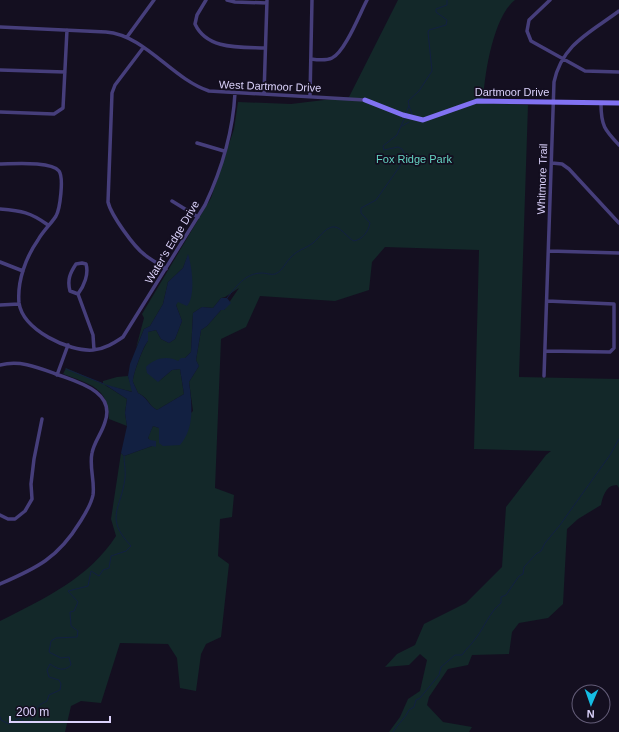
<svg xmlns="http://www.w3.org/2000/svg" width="619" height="732" font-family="Arial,sans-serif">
<rect width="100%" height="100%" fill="#140f20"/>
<!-- green -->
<path fill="#132829" d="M 398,0 L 515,0 C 493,17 484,76 483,103 L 528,105 L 519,377 L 619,379 L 619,488 L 617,485 C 606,485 603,496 601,505 L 578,519 L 567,529 L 563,604 L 548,618 L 519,623 L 512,632 L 509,654 L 472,655 L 468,665 L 448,669 L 429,697 L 427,705 L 443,722 L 472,727 L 469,732 L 389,732 L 400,717 L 408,699 L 420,691 L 427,660 L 420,654 L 409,665 L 385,667 L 397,654 L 415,645 L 424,624 L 466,603 L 502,567 L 506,507 L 546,455 L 551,451 L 474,449 L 479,250 L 385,247 L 372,262 L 369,290 L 335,301 L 260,296 L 246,327 L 221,339 L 215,488 L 234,495 L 232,517 L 220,519 L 218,556 L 229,564 L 221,637 L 206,644 L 201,654 L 196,691 L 180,688 L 177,658 L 168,644 L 120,643 L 101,703 L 81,701 L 71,706 L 65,732 L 0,732 L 0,621 C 44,599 89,578 116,536 L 111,519 L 121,453 L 124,456 L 152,446 L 148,437 L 153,426 L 159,428 L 159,443 L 193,411 L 189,382 L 199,366 L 196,360 L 201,330 L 207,326 L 221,310 L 224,310 L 239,288 L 225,297 L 221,298 L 213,308 L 202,307 L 193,313 L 191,352 L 185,358 L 178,361 L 158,382 L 172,370 L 180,369 L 184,394 L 157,410 C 148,405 149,398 138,393 C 137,390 134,385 133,382 C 132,376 144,345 148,341 L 148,332 L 156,330 L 161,339 L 169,343 L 175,339 L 182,321 L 176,305 L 188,255 L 183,268 L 168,282 L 163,304 L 150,326 L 144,329 L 136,348 L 144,318 L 142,314 L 211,198 L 234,129 L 238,102 L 291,104 L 349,97 Z
M 66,368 L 103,384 L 103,381 L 117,377 L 128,376 L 133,392 L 105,385 L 127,399 L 125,413 L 127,426 L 109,419 C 109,387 89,384 63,374 Z"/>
<!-- water -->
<path fill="#122041" d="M 188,254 C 192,266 196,297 187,306 L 178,302 L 176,305 L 182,321 L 175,339 L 169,343 L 161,339 L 156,330 L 148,332 L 148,341 C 144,344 132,376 133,382 C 134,385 137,390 138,393 C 148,398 148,405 157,410 L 184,394 L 180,369 L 172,370 L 158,382 L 147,373 L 146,367 C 154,358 168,355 178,361 L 181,358 L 185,358 L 191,352 L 193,313 L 202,307 L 213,308 L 221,298 L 227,298 L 231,303 L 224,310 L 221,310 L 207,326 L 201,330 L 196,360 L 199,366 L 189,382 C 192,404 195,428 180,445 L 163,446 L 159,443 L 159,428 L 153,426 L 148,438 L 150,440 L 156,441 L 156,447 L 152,446 L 124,456 L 121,453 L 127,426 L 125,413 L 127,399 L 104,384 L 132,392 L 128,376 L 130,364 L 144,329 L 150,326 L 163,304 L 168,282 L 183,268 Z"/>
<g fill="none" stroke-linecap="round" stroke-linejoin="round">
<!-- stream -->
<path stroke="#122041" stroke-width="1" d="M 409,106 L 412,114
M 406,114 L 409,105 L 408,101 L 419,91 L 432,71 L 428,32 L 429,30 L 446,25 L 447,20 L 436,12 L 436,9 L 447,5 L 447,0
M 402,126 L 409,122
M 227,298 C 236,287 245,273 262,273 C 267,273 273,276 277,273 C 282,271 286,262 291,257 C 299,249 305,249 313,243 C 319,238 324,229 332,227 C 340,225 347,238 354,241 C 363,239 368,232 370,223 L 361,213 L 361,208 L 376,200 L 400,166 L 404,153 L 402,149 L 398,147 L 384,150 L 383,146 L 397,135 L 405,117
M 66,369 L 104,384
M 0,717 L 1,720 L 9,724 L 19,718 L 26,723 L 31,723 C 32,710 35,707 47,701 L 49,695 L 60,690 L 61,684 L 59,680 L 49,677 L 47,670 L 50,664 C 57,669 64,672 71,665 L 69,657 L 61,658 L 49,652 L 51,641 L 56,638 L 77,637 L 78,631 L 71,626 L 70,612 L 74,611 L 78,602 L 68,591 L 88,586 L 91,571 L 99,576 L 103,570 L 109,568 L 111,556 L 126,551 L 131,546 C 104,517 121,510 125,478 C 126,471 124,463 124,456
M 393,732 C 398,723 405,719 409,710 L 414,707 L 416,700 L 420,698 L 439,675 L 441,667 L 455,655 L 462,655 C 466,649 471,645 476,638 C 485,626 489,613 501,603 L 501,597 L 506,595 L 519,576 L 523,574 L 524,567 L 536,554 L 541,551 L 545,543 L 560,525 L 610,455 L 619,439"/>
<!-- street -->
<path stroke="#463e7b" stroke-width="3.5" d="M 206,0 L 197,15 L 195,24 C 207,50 240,47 265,48
M 227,0 L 235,2 L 267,3
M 550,0 L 529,20 L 527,31 L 531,41 L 585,71 L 619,72
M 0,27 L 106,32 C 145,35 172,79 209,91 L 365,100
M 127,37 L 154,0
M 143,48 L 115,85 L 112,93 L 108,202 C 111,215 134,247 145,255 C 151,260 159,264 166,269
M 311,59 C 318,60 326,61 332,58 C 345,52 360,13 367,0
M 0,70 L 65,72
M 264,94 L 267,0
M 310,97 L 312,0
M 601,104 C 601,126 605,130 619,145
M 0,112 L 54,114 L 63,108 L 67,30
M 197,143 L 224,151
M 552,163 L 562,164 L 569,169 L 619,223
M 0,164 C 13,164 51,161 59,171 C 64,178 60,209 56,216 C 51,224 43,231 38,240 C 26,257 17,281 19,303 C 23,330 69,352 93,350 C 105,349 114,343 123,337 L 205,205 C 221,171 233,131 235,93
M 172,201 L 198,217
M 0,209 C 22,211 30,212 48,225
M 549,251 L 619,253
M 0,262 L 23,271
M 82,263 L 86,264 C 89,274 84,286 78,294 L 70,291 C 67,280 70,273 76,264 Z
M 78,294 L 93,335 L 94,350
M 0,305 L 19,304
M 545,351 L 610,352 L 614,348 L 614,304 L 547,301
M 0,365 C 20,360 37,367 56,374 C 77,382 116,391 105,422 C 102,433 94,442 92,453 C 89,467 95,481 93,495 C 91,505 85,514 80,522 C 58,558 37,568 0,584
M 57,375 L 68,345
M 544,376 L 554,82 C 562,44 591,32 619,11
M 0,515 L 8,519 L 15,519 L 25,511 L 32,499 L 31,484 L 34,459 L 42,419"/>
<!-- secondary -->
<path stroke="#8172f2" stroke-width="5" d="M 365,100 L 403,115 L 423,120 L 477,101 L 619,103"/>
</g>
<g text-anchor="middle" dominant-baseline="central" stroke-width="3.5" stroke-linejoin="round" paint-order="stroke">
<!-- street labels -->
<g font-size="11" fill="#dbd2fb" stroke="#140f20">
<text transform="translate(270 86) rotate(2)">West Dartmoor Drive</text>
<text x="512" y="92">Dartmoor Drive</text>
<text transform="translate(542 179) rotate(-88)">Whitmore Trail</text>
<text transform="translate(172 242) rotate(-59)">Water’s Edge Drive</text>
</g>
<!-- park labels -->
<g font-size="11" fill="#65d4c2" stroke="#140f20">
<text x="414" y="159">Fox Ridge Park</text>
</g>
</g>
<!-- north arrow -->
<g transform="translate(591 704) rotate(182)"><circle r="19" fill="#140f20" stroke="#645d78"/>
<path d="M0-3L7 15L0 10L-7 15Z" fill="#15bde4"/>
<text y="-6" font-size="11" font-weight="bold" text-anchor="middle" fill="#dbd2fb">N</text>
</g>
<!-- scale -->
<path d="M10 716v6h100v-6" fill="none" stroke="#dbd2fb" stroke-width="2"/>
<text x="16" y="716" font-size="12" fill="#dbd2fb" stroke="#140f20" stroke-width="3" paint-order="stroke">200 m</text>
</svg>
